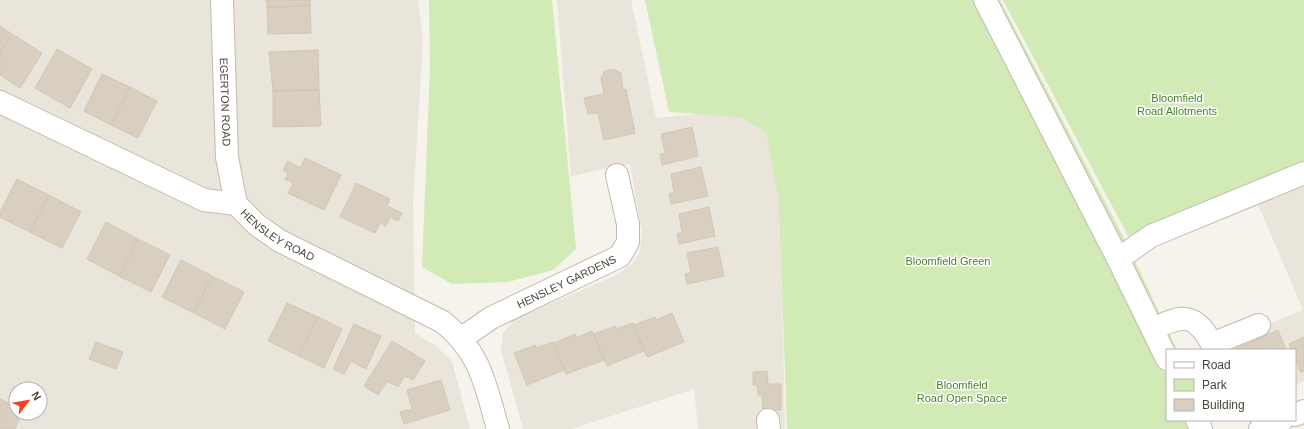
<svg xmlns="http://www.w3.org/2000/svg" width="1304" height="429" font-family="Helvetica,sans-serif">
<rect width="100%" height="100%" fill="#f6f3ec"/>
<!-- residential -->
<path fill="#eae5da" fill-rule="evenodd" d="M 0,0 L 418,0 L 423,41 L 413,204 L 415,333 L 436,346 L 452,361 L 470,429 L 0,429 ZM 16,389 L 40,389 L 40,413 L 16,413 Z
M 557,0 L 631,0 L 656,118 L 699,114 L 741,116 L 766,131 L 780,198 L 785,429 L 698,429 L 694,389 L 572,429 L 523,429 L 501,350 L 503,333 L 514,320 L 616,275 L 631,265 L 640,251 L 642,232 L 630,164 L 571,176 Z
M 1304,183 L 1304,381 L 1295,385 L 1295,350 L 1207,350 L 1303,310 L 1257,202 Z"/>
<!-- green -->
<path fill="#d2eab5" d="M 429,0 L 552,0 L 576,249 L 553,270 L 508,282 L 452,284 L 422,267 L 430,68 Z
M 645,0 L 1000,0 L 1125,240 L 1177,350 L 1167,350 L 1167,420 L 1210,420 L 1211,423 L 1196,429 L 787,429 L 779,201 L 766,132 L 740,117 L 669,112 Z
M 1003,0 L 1304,0 L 1304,164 L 1128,236 Z"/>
<!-- building -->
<path fill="#d8cfc1" stroke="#d3c7b4" d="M 266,0 L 310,0 L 310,6 L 267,7 Z
M 310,6 L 311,33 L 268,34 L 267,7 Z
M 0,26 L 12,34 L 0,53 Z
M 12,34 L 42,53 L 20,88 L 0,75 L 0,53 Z
M 57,49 L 92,69 L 70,108 L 35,88 Z
M 318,50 L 319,90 L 273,91 L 269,52 Z
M 614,69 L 621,73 L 623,90 L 626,89 L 635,133 L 604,140 L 598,113 L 588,114 L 584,98 L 604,94 L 601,78 L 605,71 Z
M 102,74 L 130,87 L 111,125 L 84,111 Z
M 130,87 L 157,101 L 138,138 L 111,125 Z
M 319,90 L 321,126 L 273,127 L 273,91 Z
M 692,127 L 698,156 L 662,165 L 660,154 L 665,153 L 661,134 Z
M 305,158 L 341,175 L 324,210 L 288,193 L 293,183 L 285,179 L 288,173 L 283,170 L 288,161 L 300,168 Z
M 701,167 L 708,196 L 671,204 L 669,194 L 674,192 L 671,174 Z
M 17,179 L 49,195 L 30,232 L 0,217 L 0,212 Z
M 356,183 L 390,199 L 387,206 L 402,213 L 398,221 L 390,217 L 386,226 L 380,223 L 375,233 L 340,217 Z
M 49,195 L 81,212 L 62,248 L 30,232 Z
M 709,207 L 715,236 L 679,244 L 677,234 L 682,232 L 679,214 Z
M 106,222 L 138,239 L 119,276 L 87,259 Z
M 138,239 L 170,255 L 151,292 L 119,276 Z
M 718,247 L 724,276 L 687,284 L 685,274 L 691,272 L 687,253 Z
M 181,260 L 212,276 L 194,313 L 162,297 Z
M 212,276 L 244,292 L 225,329 L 194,313 Z
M 287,303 L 318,317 L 299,356 L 268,341 Z
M 672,313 L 684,342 L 647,357 L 634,325 L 655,317 L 656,320 Z
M 318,317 L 342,329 L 324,368 L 299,356 Z
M 633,323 L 644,351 L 607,366 L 594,334 L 616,326 L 616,329 Z
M 354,324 L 381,336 L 366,369 L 351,361 L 344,374 L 333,369 Z
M 1278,330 L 1286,350 L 1253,350 L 1249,343 Z
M 592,331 L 604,360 L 566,374 L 554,343 L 575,334 L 576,338 Z
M 1304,337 L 1304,371 L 1301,373 L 1295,359 L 1295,350 L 1292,350 L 1289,344 Z
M 392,341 L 425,361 L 413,380 L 405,376 L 398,387 L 387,381 L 378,395 L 364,386 Z
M 96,342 L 123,352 L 116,369 L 89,359 Z
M 553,342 L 564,370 L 527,385 L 514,353 L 536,345 L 536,348 Z
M 1249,343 L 1253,350 L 1232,350 Z
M 767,371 L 768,384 L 781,384 L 781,410 L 763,410 L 762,395 L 758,395 L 757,385 L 753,385 L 753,372 Z
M 441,380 L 450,410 L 404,424 L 400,412 L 412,409 L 407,390 Z
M 0,399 L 16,406 L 16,413 L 22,413 L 15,429 L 0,429 Z"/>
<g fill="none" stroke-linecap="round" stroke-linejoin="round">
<defs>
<g id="minor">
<path id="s1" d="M 222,0 L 227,157 L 236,204"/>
<path d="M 985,0 L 1118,259 L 1167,359"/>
<path id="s2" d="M 0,102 L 204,200 L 236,204 L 257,225 L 280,241 L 443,322 C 481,353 485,384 498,429"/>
<path d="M 1118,259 L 1151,236 L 1304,173"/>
<path d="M 1153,329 C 1183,314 1195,313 1212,344 L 1259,325"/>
<path id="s3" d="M 462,338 L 491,318 L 620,256 L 628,242 L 628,224 L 617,175"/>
<path d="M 1295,415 L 1304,411"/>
<path d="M 768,420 L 769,429"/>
<path d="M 1197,420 L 1201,429"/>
<path d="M 1260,429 L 1282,420"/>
</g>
</defs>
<!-- minor casing -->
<use href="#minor" stroke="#c2bbae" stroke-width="24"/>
<!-- minor -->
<use href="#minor" stroke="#fff" stroke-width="22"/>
</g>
<g text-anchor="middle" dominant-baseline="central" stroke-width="3" stroke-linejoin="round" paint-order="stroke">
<!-- park labels -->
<g font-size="11" fill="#4a7f2a" stroke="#fff">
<text x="1177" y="98">Bloomfield<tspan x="1177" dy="13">Road Allotments</tspan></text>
<text x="948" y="261">Bloomfield Green</text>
<text x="962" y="385">Bloomfield<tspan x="962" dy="13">Road Open Space</tspan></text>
</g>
<!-- street labels -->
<g font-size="11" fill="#4b4439" stroke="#fff">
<text stroke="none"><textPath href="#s1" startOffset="102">EGERTON ROAD</textPath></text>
<text stroke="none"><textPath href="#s2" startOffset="311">HENSLEY ROAD</textPath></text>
<text stroke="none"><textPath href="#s3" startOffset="119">HENSLEY GARDENS</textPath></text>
</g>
</g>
<!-- legend -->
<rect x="1166" y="349" width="130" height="72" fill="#ffffff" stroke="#b7b4b0"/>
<rect x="1174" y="362" width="20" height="6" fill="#ffffff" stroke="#b7b4b0"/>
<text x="1202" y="369" font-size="12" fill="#4b4439">Road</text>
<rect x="1174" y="379" width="20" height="12" fill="#d2eab5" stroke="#b7b4b0"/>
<text x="1202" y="389" font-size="12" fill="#4b4439">Park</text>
<rect x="1174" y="399" width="20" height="12" fill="#d8cfc1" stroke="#b7b4b0"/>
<text x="1202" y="409" font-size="12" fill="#4b4439">Building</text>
<!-- north arrow -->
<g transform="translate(28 401) rotate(59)"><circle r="19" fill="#ffffff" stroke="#b7b4b0"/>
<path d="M0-3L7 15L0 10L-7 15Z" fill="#fc3f1d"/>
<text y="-6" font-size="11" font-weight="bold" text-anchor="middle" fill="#4b4439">N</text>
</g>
</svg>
